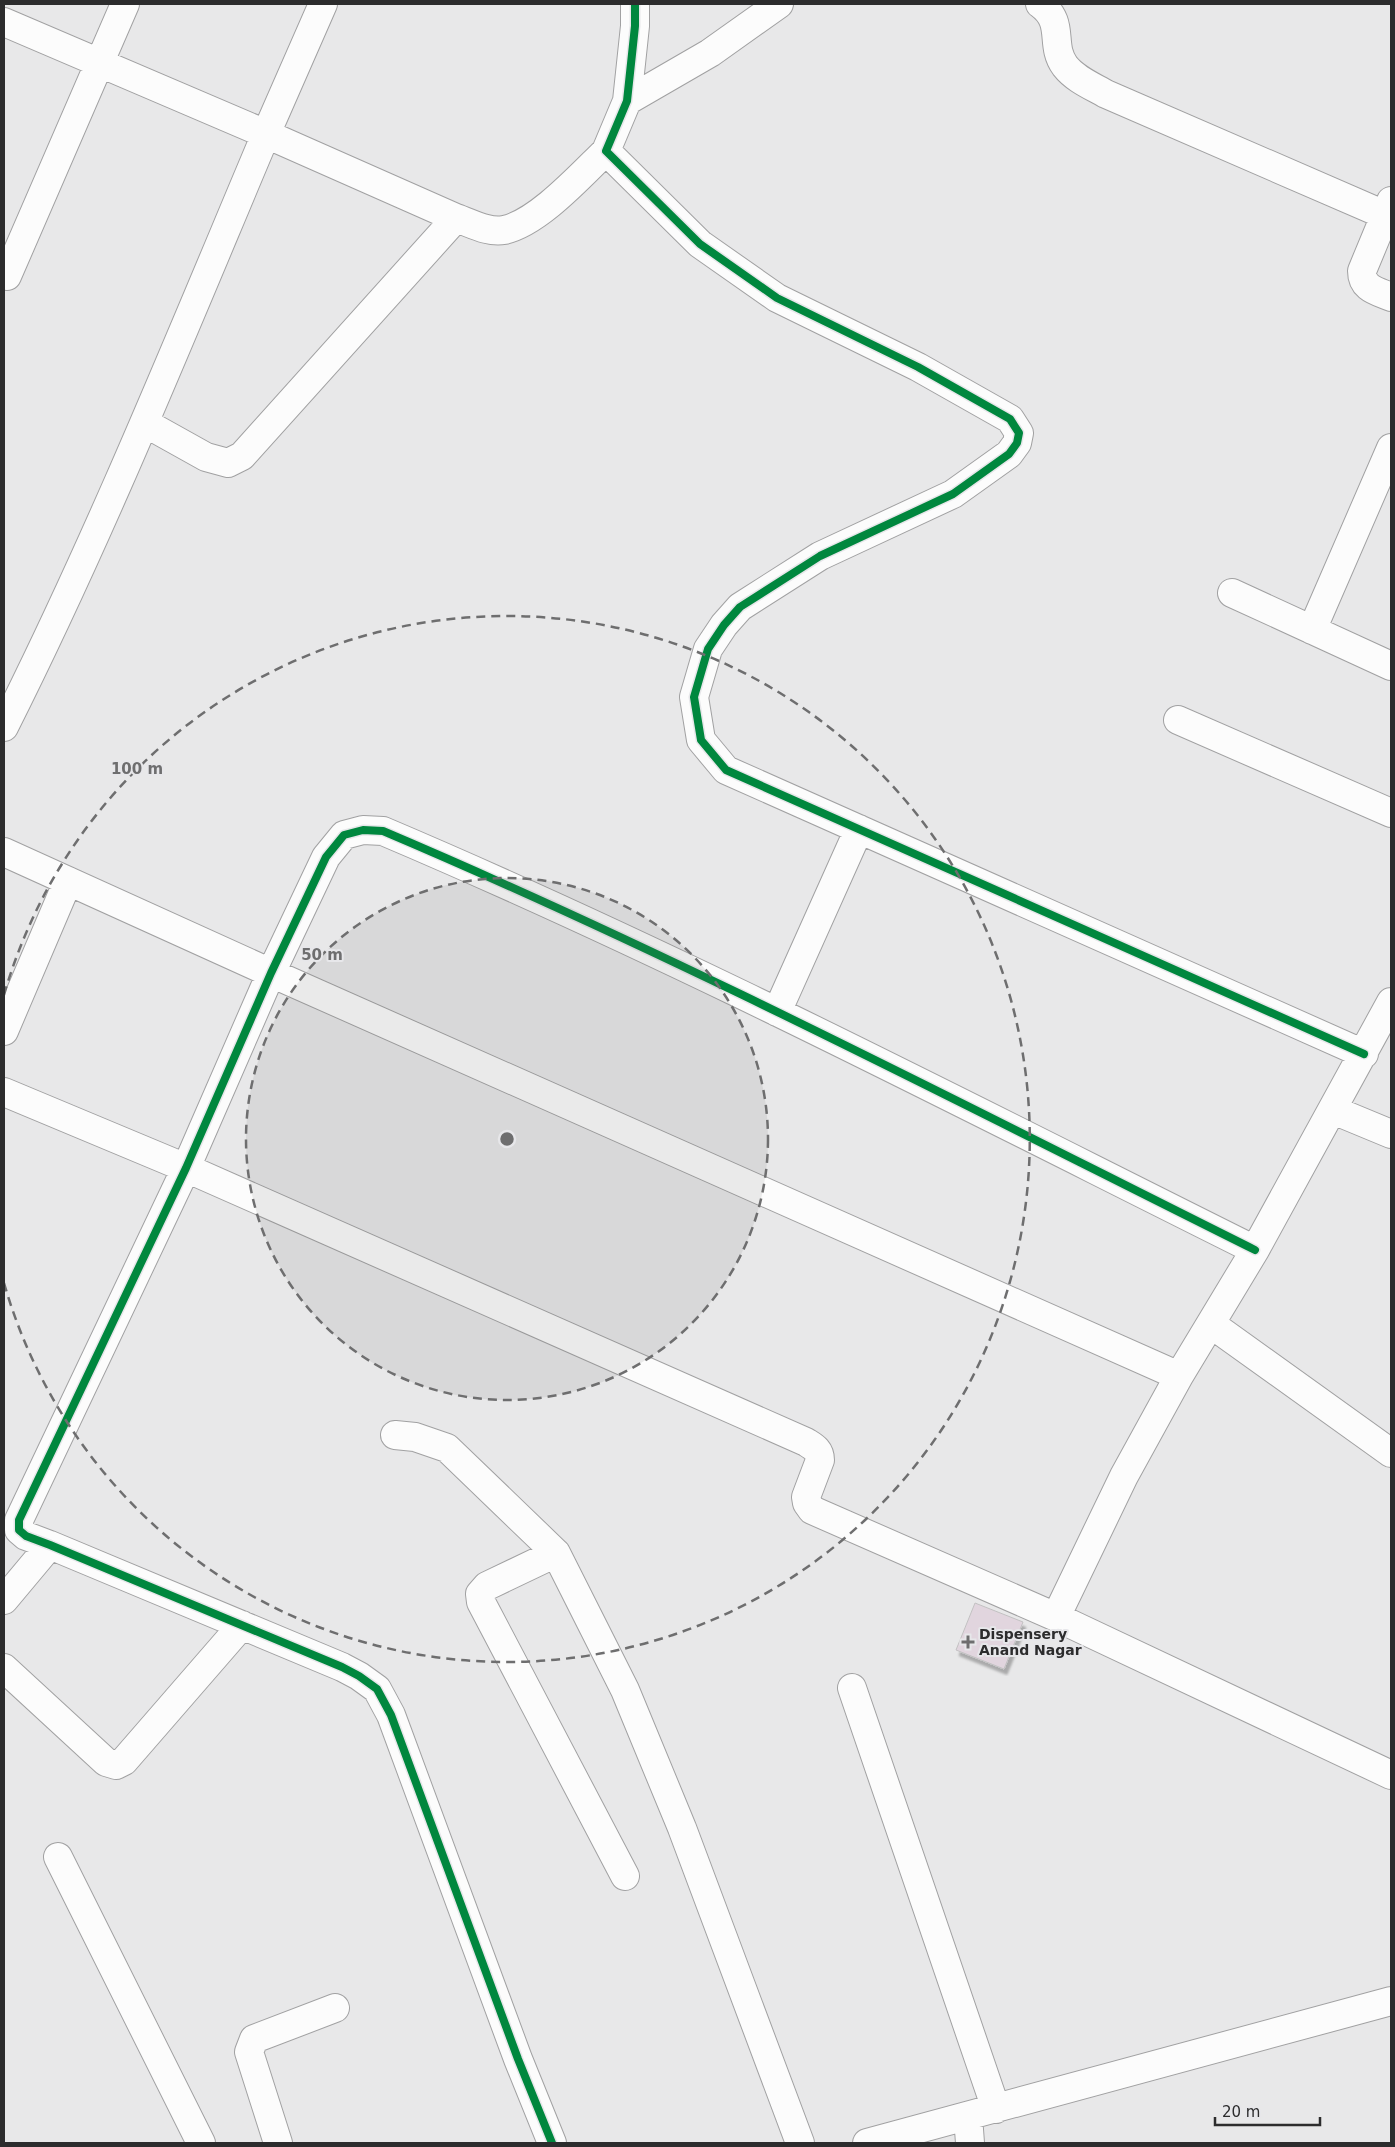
<svg xmlns="http://www.w3.org/2000/svg" width="1395" height="2147" font-family="'DejaVu Sans',sans-serif">
<defs>
<filter id="shadow"><feDropShadow dx="3" dy="5.5" stdDeviation="1" flood-color="#0004"/></filter>
</defs>
<rect width="100%" height="100%" fill="#e8e8e9"/>
<!-- building -->
<path fill="#e1d5de" stroke="#c2c1c2" filter="url(#shadow)" d="M 975,1603 L 1023,1622 L 1004,1669 L 956,1650 Z"/>
<g fill="none" stroke-linecap="round" stroke-linejoin="round">
<defs>
<path id="minor" d="M 635,4 L 635,26 L 627,101 L 606,151 L 700,244 L 777,298 L 918,367 L 1010,419 L 1019,433 L 1017,443 L 1009,454 L 953,494 L 820,556 L 740,607 L 724,625 L 708,649 L 694,697 L 701,740 L 726,770 L 1364,1054
M 1040,4 C 1066,23 1049,44 1065,66 C 1075,79 1092,86 1106,94 L 1385,215
M 4,22 L 266,134 L 323,4
M 627,101 L 710,53 L 779,4
M 1391,201 L 1362,271 C 1362,289 1377,291 1391,297
M 7,276 L 125,4
M 145,423 L 206,457 L 228,463 L 242,456 L 456,218
M 1232,593 L 1391,666
M 1312,630 L 1391,448
M 1178,720 L 1391,813
M 4,727 C 101,534 182,333 266,134 L 456,218 C 471,223 488,233 504,230 C 538,223 581,175 606,151
M 4,852 L 271,973 L 1179,1376
M 777,1012 L 859,829
M 4,1031 L 68,881
M 4,1092 L 186,1168 L 806,1442 C 814,1447 820,1450 820,1460 L 806,1497 L 807,1503 L 812,1510 L 1056,1617 L 1391,1775
M 1333,1110 L 1391,1134
M 1211,1324 L 1391,1453
M 395,1435 L 415,1437 L 447,1448 L 556,1553
M 4,1600 L 50,1545
M 1056,1617 L 1124,1476 L 1179,1376 L 1255,1250 L 1391,1002
M 4,1668 L 106,1762 L 116,1765 L 124,1761 L 242,1625
M 852,1688 L 996,2109
M 58,1857 L 201,2143
M 625,1876 L 481,1602 L 480,1594 L 487,1586 L 556,1553 L 625,1690 L 682,1828 L 800,2143
M 968,2116 L 970,2143
M 278,2143 L 249,2052 L 254,2039 L 335,2008
M 552,2143 L 518,2059 L 391,1715 L 377,1689 L 359,1676 L 342,1667 L 50,1545 L 26,1536 L 19,1530 L 19,1520 L 186,1168 L 271,973 L 326,857 L 344,835 L 363,830 L 383,831 C 680,957 966,1106 1255,1250
M 867,2143 L 1391,2001"/>
</defs>
<!-- minor casing -->
<use href="#minor" stroke="#a1a1a2" stroke-width="30"/>
<!-- minor -->
<use href="#minor" stroke="#fcfcfc" stroke-width="28"/>
<defs>
<path id="cycleway" d="M 635,4 L 635,26 L 627,101 L 606,151 L 700,244 L 777,298 L 918,367 L 1010,419 L 1019,433 L 1017,443 L 1009,454 L 953,494 L 820,556 L 740,607 L 724,625 L 708,649 L 694,697 L 701,740 L 726,770 L 1364,1054
M 552,2143 L 518,2059 L 391,1715 L 377,1689 L 359,1676 L 342,1667 L 50,1545 L 26,1536 L 19,1530 L 19,1520 L 186,1168 L 271,973 L 326,857 L 344,835 L 363,830 L 383,831 C 680,957 966,1106 1255,1250"/>
</defs>
<!-- cycleway casing -->
<use href="#cycleway" stroke="#e7e7ea" stroke-width="11"/>
<!-- cycleway -->
<use href="#cycleway" stroke="#00873e" stroke-width="8"/>
</g>
<!-- distance rings -->
<circle cx="507" cy="1139" r="261" fill="#6e6e6f" fill-opacity=".12"/>
<g fill="none" stroke="#6e6e6f" stroke-width="2.5" stroke-dasharray="9 6">
<circle cx="507" cy="1139" r="261"/>
<path d="M4 995A523 523 0 1 1 4 1283"/>
</g>
<!-- markers -->
<path fill="#6e6e6f" stroke="#e7e7ea" stroke-width="2" d="M965.5 1634.5h5v5h5v5h-5v5h-5v-5h-5v-5h5z"/>
<g text-anchor="middle" dominant-baseline="central" stroke-width="4" stroke-linejoin="round" paint-order="stroke">
<!-- poi labels -->
<g font-size="14" font-weight="bold" fill="#2c2c2d" stroke="#e7e7ea" text-anchor="start">
<text x="979" y="1634">Dispensery<tspan x="979" dy="16">Anand Nagar</tspan></text>
</g>
</g>
<circle cx="507" cy="1139" r="8" fill="#6e6e6f" stroke="#e7e7ea" stroke-width="2.5"/>
<g font-size="15" text-anchor="middle" font-weight="bold" fill="#6e6e6f" stroke="#e7e7ea" stroke-width="4" stroke-linejoin="round" paint-order="stroke">
<text x="137" y="774">100 m</text>
<text x="322" y="960">50 m</text>
</g>
<!-- border -->
<rect width="1395" height="2147" fill="none" stroke="#2c2c2d" stroke-width="10"/>
<!-- scale -->
<path d="M1215 2117v8h105v-8" fill="none" stroke="#2c2c2d" stroke-width="2.5"/>
<text x="1222" y="2117" font-size="15" fill="#2c2c2d" stroke="#e7e7ea" stroke-width="4" paint-order="stroke">20 m</text>
</svg>
